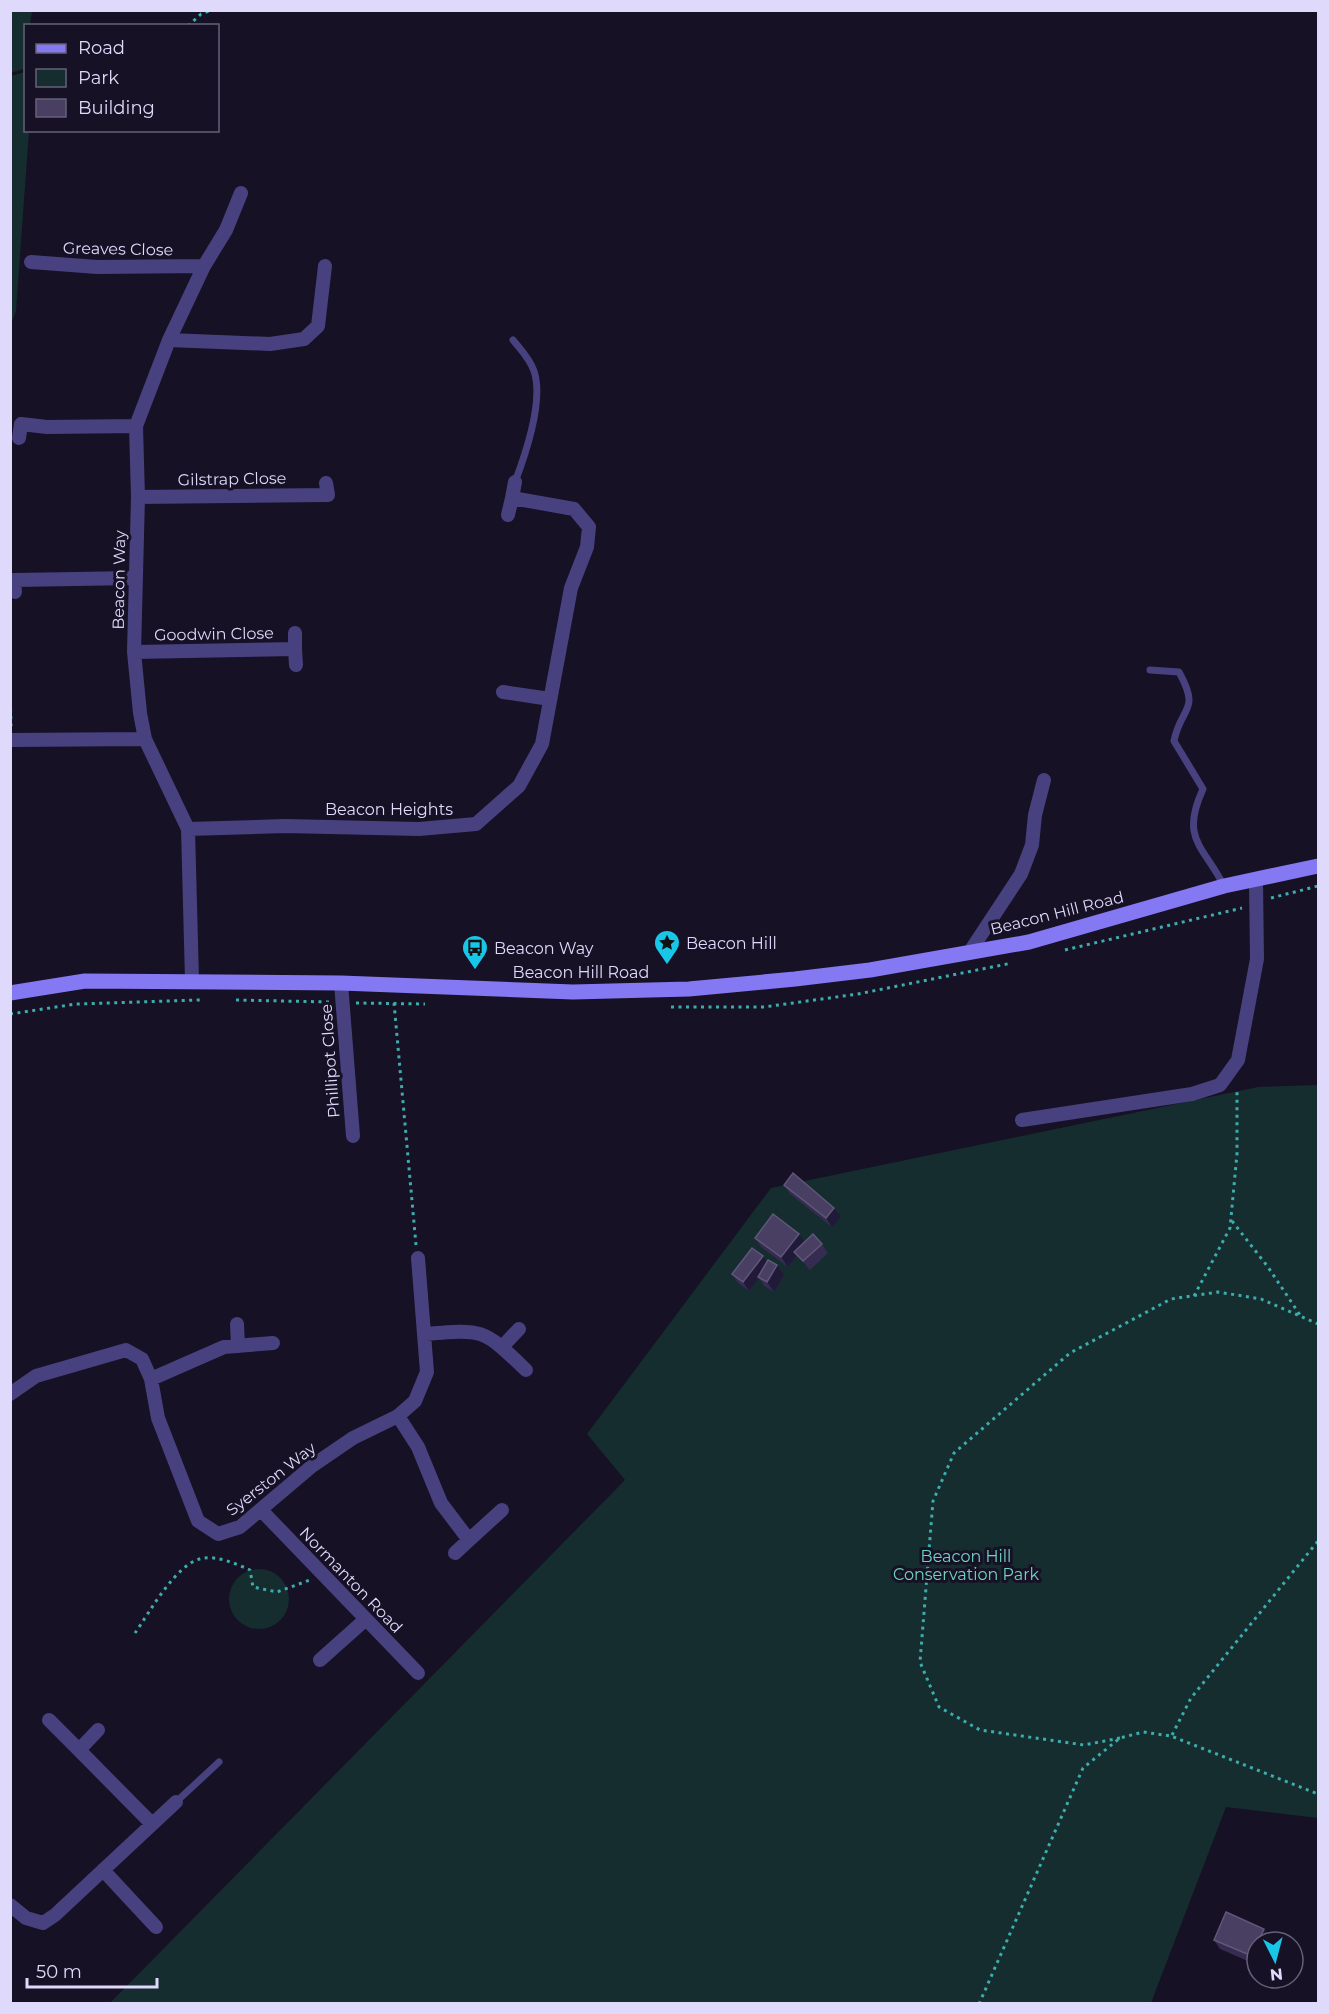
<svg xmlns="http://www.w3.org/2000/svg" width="1329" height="2014" font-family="Montserrat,sans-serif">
<rect width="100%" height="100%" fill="#161125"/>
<!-- green -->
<path fill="#152d2e" d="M 10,11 L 32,11 L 30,25 L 26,26 L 24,69 L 10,73 Z
M 25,72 L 26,130 L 29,131 L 16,311 L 11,324 L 11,76 Z
M 1318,1085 L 1318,1818 L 1226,1807 L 1151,2003 L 109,2004 L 625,1480 L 587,1434 L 771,1188 L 1258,1087 Z
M229 1599a30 30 0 1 1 60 0a30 30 0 1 1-60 0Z"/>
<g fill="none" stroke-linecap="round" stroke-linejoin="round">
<!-- path -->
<path stroke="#3cacad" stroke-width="3" stroke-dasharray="3 4.5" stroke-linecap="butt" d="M 188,26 L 201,14 L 212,10
M 10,686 L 11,726
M 1271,898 L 1318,886
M 1065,950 L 1242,908
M 236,1000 L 329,1002
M 356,1003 L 425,1004
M 394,1003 L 416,1245
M 671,1007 L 764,1007 L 858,994 L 1012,963
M 10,1014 L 76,1004 L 200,1000
M 1232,1221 L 1268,1267 L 1300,1315
M 1194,1296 L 1230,1228 L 1237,1154 L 1237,1088
M 135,1633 C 150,1612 177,1561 204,1558 C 218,1556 237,1564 250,1570 L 253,1587 L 277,1592 L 310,1580
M 1172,1735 L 1191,1698 L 1318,1541
M 1120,1738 L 1084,1745 L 980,1730 L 939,1707 L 920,1662 L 933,1501 L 954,1453 L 1070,1353 L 1171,1299 L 1218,1292 L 1261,1299 L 1318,1324
M 979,2004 L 1083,1768 L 1120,1738 L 1143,1732 L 1171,1736 L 1318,1794"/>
<!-- lane -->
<path stroke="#48417f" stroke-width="7" d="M 513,340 C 521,350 530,359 534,371 C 544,401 526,453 515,482
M 1150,670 L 1179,672 C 1201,712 1181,706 1174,741 L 1203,789 C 1180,839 1203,845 1224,886
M 176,1802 L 219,1762"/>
<!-- street -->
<path stroke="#48417f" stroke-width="14" d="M 31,262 L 97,267 L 204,266
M 169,340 L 270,344 L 304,339 L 318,326 L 325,266
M 19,438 L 21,424 L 47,427 L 136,426
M 138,497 L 328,495 L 326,483
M 512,498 L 515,482
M 15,592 L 14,580 L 135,578
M 295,649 L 296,665
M 134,652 L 295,649 L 295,633
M 503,692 L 550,699
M 10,740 L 145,739
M 188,829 L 285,826 L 419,829 L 476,824 L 519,786 L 542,744 L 571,588 L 587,547 L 589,527 L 574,509 L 512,498 L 508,515
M 969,953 L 1021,874 L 1032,845 L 1035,815 L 1044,780
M 192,980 L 188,829 L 145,739 L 140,713 L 134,652 L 138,497 L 136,426 L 169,340 L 204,266 L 226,230 L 241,193
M 341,983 L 353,1136
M 1022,1120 L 1192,1094 L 1220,1085 L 1238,1060 L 1257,959 L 1256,881
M 237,1324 L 238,1346
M 425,1334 C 485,1329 483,1329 526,1370
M 502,1347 L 519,1329
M 151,1379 L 224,1347 L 273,1343
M 10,1394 L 36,1376 L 126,1350 L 142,1359 L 151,1379 L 158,1418 L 198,1521 L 218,1534 L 240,1527 L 312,1466 L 353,1438 L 398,1416 L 415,1401 L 427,1372 L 418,1258
M 398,1416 L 418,1447 L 441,1503 L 469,1540 L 502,1510
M 261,1510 L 418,1673
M 455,1553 L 469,1540
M 320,1660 L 366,1619
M 49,1720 L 79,1750
M 98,1730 L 79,1750 L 152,1824
M 103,1870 L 156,1927
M 10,1905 L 26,1918 L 43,1923 L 55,1915 L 176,1802"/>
<!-- secondary -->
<path stroke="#8479f2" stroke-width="15" d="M 10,993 L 85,981 L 341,983 L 573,992 L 689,989 L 795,979 L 870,970 L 1029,942 L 1224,886 L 1318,866"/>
</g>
<!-- wall -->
<path fill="#362c51" d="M 784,1185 L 841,1217 L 832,1227 L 790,1194 Z
M 755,1238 L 822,1244 L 828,1253 L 810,1270 L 797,1255 L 788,1267 L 761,1247 Z
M 763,1256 L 767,1262 L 777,1265 L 784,1275 L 774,1292 L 764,1286 L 759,1278 L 749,1291 L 738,1283 L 732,1274 Z
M 1264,1929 L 1271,1938 L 1257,1942 L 1257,1965 L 1220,1949 L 1214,1940 Z"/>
<!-- shaded-wall -->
<path fill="#211938" d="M 834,1208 L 841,1217 L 832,1227 L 826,1218 Z
M 799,1234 L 805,1243 L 794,1252 L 797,1255 L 788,1267 L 781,1257 Z
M 763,1256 L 769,1265 L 758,1277 L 759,1278 L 749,1291 L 743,1282 Z
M 777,1265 L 784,1275 L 774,1292 L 767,1282 Z
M 1264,1929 L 1271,1938 L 1269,1942 L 1258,1942 Z
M 1257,1945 L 1257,1964 L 1252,1956 Z"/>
<!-- building -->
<path fill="#483f63" stroke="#60577b" stroke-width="1.5" d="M 793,1173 L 834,1208 L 826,1218 L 784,1185 Z
M 773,1214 L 799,1234 L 781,1257 L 755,1238 Z
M 813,1234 L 822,1244 L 803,1261 L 794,1252 Z
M 752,1248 L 763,1256 L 743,1282 L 732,1274 Z
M 768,1260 L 777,1265 L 767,1282 L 758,1277 Z
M 1226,1912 L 1264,1929 L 1258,1942 L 1257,1942 L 1257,1945 L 1252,1956 L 1214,1940 Z"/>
<!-- icons -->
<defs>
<symbol id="sight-pin" viewBox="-11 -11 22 30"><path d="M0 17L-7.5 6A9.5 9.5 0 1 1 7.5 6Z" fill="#18c6e8" stroke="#161125"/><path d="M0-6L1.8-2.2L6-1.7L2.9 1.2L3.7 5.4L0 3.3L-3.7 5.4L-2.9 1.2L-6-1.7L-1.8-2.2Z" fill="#111"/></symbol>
<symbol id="bus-pin" viewBox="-11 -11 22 30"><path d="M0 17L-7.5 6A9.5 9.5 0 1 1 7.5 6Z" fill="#18c6e8" stroke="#161125"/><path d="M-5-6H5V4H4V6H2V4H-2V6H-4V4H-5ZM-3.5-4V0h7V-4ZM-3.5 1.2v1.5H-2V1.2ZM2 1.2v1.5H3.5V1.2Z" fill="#111"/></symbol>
</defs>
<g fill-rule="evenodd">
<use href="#sight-pin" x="652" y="928" width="30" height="40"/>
<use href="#bus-pin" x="460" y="933" width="30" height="40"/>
</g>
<g text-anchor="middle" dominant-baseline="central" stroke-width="6" stroke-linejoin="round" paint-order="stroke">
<!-- street labels -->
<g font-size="16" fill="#dfd9fb" stroke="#161125">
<text transform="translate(118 249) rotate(1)">Greaves Close</text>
<text transform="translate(232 479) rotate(-1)">Gilstrap Close</text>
<text transform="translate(119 580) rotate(-89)">Beacon Way</text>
<text transform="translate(214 634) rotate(-1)">Goodwin Close</text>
<text x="389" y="809">Beacon Heights</text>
<text transform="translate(1057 913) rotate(-14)">Beacon Hill Road</text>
<text x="581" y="972">Beacon Hill Road</text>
<text transform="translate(330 1061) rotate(-94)">Phillipot Close</text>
<text transform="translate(271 1479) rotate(-38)">Syerston Way</text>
<text transform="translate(351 1580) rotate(46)">Normanton Road</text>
</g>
<!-- poi labels -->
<g font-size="16" fill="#dfd9fb" stroke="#161125" text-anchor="start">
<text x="686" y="943">Beacon Hill</text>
<text x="494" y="948">Beacon Way</text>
</g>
<!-- park labels -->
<g font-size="16" fill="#6cd5c1" stroke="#161125">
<text x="966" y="1556">Beacon Hill<tspan x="966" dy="18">Conservation Park</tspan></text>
</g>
</g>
<!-- border -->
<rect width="1329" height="2014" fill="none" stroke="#dfd9fb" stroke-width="24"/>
<!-- legend -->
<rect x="24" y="24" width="195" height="108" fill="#161125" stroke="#66617b" stroke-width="1.5"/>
<rect x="36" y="44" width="30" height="9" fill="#8479f2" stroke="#66617b" stroke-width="1.5"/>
<text x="78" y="54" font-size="18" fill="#dfd9fb">Road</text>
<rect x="36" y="69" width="30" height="18" fill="#152d2e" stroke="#66617b" stroke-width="1.5"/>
<text x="78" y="84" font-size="18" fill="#dfd9fb">Park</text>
<rect x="36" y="99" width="30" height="18" fill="#483f63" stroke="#66617b" stroke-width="1.5"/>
<text x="78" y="114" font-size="18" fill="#dfd9fb">Building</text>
<!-- north arrow -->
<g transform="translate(1275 1960) rotate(174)"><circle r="28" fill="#161125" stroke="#66617b" stroke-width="1.5"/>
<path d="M0-4.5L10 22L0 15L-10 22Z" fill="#18c6e8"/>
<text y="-9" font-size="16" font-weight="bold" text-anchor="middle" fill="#dfd9fb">N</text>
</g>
<!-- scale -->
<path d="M27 1978v9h130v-9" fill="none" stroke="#dfd9fb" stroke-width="3"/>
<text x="36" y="1978" font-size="18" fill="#dfd9fb" stroke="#161125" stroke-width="4.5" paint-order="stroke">50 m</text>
</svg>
